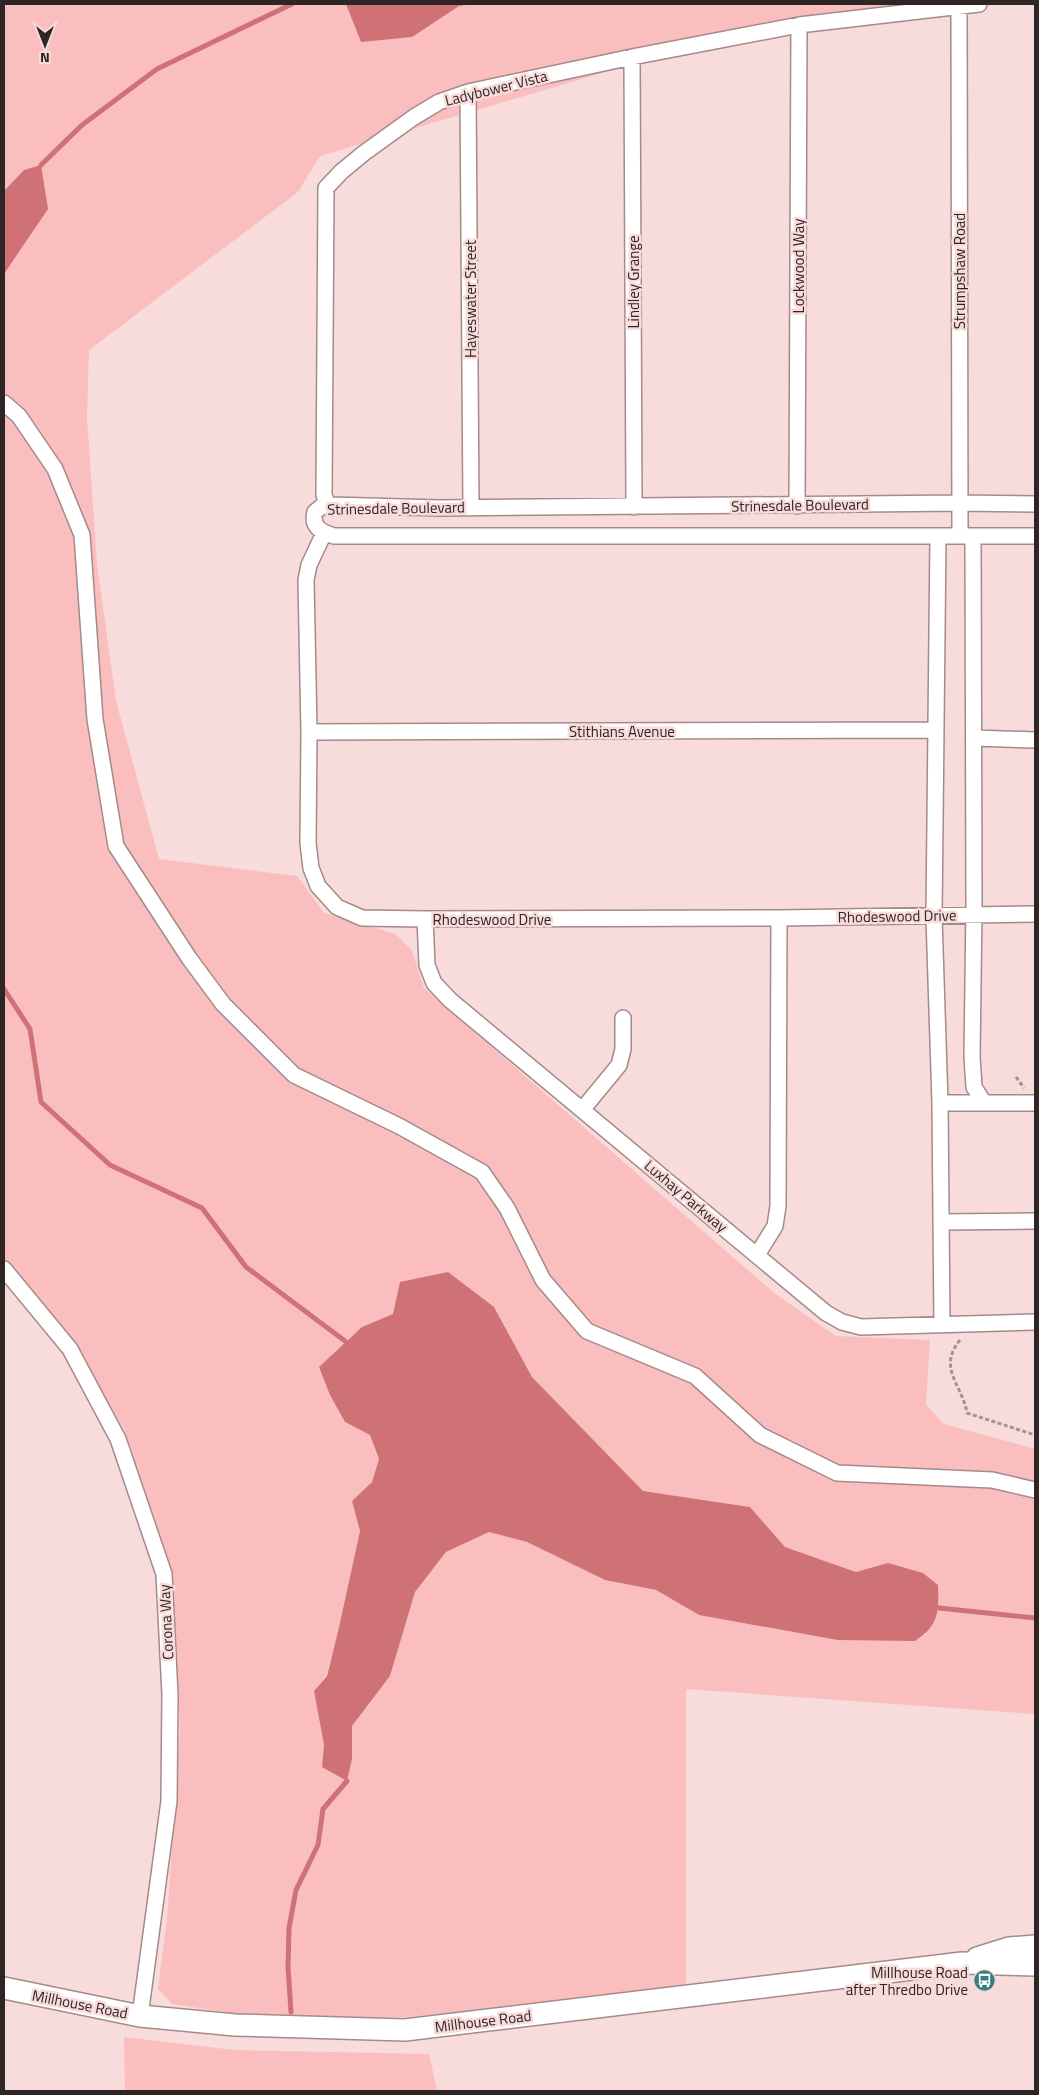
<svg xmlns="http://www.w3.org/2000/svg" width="1039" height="2095" font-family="'Titillium Web',sans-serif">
<rect width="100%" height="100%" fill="#f8dbdb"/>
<!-- green -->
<path fill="#fbbebe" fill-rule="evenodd" d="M 4,4 L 910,4 L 786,19 L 320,156 L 298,192 L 89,350 L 87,418 L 97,564 L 116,701 L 159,859 L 297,876 L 324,913 L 396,934 L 412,951 L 424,988 L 774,1293 L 836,1336 L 930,1340 L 926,1405 L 944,1424 L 1035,1449 L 1035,1714 L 686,1689 L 686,1989 L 410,2017 L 308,2018 L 244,2015 L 172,2004 L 158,1989 L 167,1919 L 180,1730 L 172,1572 L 124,1429 L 68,1335 L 4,1265 ZM 494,1307 L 532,1377 L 643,1491 L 750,1507 L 785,1547 L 856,1572 L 888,1563 L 923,1573 L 926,1634 L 915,1641 L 894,1640 L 699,1615 L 656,1590 L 605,1580 L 527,1542 L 489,1532 L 446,1552 L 415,1592 L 390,1676 L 352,1726 L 352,1759 L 322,1767 L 324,1745 L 314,1691 L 326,1676 L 339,1627 L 360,1531 L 352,1501 L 372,1482 L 379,1459 L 370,1435 L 345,1422 L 362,1327 L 393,1314 Z
M 124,2037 L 234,2050 L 429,2054 L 437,2091 L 125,2091 Z"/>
<!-- water -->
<path fill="#ce7276" d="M 346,4 L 472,4 L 459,6 L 412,37 L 361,42 Z
M 41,165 L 48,209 L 4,274 L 4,191 L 24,170 Z
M 448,1272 L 494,1307 L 532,1377 L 643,1491 L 750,1507 L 785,1547 L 856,1572 L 888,1563 L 923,1573 L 938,1585 C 939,1611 939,1626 915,1641 L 838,1640 L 699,1615 L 656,1590 L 605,1580 L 527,1542 L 489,1532 L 446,1552 L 415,1592 L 390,1676 L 352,1726 L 352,1759 L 347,1781 L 322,1767 L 324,1745 L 314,1691 L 327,1676 L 339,1627 L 360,1531 L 352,1501 L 372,1482 L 379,1459 L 370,1435 L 345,1422 L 330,1395 L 319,1367 L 362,1327 L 393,1314 L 400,1282 Z"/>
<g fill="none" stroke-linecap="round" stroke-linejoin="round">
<!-- stream -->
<path stroke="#ce7276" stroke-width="5" d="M 41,165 L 82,125 L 157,69 L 292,4
M 4,989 L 30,1029 L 41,1102 L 110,1165 L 202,1208 L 246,1267 L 345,1341
M 939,1608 L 1035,1618
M 291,2012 L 288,1967 L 289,1928 L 296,1890 L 318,1845 L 323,1809 L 347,1781"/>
<defs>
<path id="minor" d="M 959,5 L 960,536
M 632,57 L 634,507
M 468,92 L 471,507
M 4,403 L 19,416 L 55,469 L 82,535 L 95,719 L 116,846 L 189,958 L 223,1004 L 294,1075 L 399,1126 L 482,1172 L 507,1208 L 543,1280 L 587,1331 L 695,1376 L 760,1435 L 837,1473 L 992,1480 L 1035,1490
M 1035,504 L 959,503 L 439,508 L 332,505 L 321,507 L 315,512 C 311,527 321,532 334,536 L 1035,536
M 328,506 L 324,495 L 326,188 L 341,172 L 364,153 L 414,117 L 439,102 L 468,92 L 632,57 L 799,25 L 979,4
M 797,506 L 799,25
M 324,533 L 309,565 L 306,580 L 309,732 L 308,843 L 311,868 L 318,886 L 337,907 L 362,918 L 425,919 L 779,918 L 1035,914
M 938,536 L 934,917 L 940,1103 L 942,1325
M 973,536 L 974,907 L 972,1057 L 974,1087 L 984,1103
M 309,732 L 935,730
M 974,738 L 1035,740
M 425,919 L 427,965 L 434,983 L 450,1000 L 826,1313 L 842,1322 L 861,1327 L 1035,1322
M 940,1103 L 1035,1103
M 582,1110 L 619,1065 L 623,1049 L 623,1018
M 941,1222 L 1035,1221
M 757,1255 L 775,1226 L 778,1206 L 779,918
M 4,1269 L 70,1349 L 118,1439 L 164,1574 L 170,1695 L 169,1801 L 140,2016"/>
<path id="secondary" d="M 977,1958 L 1009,1948 L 1035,1946
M 4,1988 L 140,2016 L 235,2025 L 405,2030 L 962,1963 L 1035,1965"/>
</defs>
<!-- minor casing -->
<use href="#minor" stroke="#a58a8a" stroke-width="18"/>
<!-- secondary casing -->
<use href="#secondary" stroke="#a58a8a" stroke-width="24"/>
<!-- path -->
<path stroke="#a69191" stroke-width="3" stroke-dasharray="4 2.5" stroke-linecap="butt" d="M 1016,1077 L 1024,1088
M 960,1340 C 937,1368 962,1384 967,1413 L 1035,1435"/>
<!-- minor -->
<use href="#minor" stroke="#fff" stroke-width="15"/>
<!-- secondary -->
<use href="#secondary" stroke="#fff" stroke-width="21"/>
</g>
<!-- icons -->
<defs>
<symbol id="bus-disc" viewBox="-11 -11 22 22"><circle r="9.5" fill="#367f81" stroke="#f8dbdb"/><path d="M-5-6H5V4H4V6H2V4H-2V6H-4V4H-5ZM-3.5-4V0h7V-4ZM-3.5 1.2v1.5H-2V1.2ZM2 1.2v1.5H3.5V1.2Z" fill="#fff"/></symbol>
</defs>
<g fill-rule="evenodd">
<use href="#bus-disc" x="972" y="1968" width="25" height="25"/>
</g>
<g text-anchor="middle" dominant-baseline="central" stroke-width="5" stroke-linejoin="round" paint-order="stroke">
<!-- street labels -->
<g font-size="15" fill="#302525" stroke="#f8dbdb">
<text transform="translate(496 88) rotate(-14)">Ladybower Vista</text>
<text transform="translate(798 266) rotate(-90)">Lockwood Way</text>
<text transform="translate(959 271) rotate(-90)">Strumpshaw Road</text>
<text transform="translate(633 282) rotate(-90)">Lindley Grange</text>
<text transform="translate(470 299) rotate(-90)">Hayeswater Street</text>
<text transform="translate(800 505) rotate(-1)">Strinesdale Boulevard</text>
<text transform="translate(396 508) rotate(-1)">Strinesdale Boulevard</text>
<text x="622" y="731">Stithians Avenue</text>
<text transform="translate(897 916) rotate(-1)">Rhodeswood Drive</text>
<text x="492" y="919">Rhodeswood Drive</text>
<text transform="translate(686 1196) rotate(40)">Luxhay Parkway</text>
<text transform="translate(166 1622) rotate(-93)">Corona Way</text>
<text transform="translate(80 2004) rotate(11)">Millhouse Road</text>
<text transform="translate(483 2021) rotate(-7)">Millhouse Road</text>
</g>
<!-- poi labels -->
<g font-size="15" fill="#302525" stroke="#f8dbdb" text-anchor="end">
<text x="968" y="1972">Millhouse Road<tspan x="968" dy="17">after Thredbo Drive</tspan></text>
</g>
</g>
<!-- border -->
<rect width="1039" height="2095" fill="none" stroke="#302525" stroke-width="10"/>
<!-- north arrow -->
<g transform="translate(45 45) rotate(180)" stroke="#f8dbdb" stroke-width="4" paint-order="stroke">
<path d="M0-4L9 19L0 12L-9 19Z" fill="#302525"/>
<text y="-8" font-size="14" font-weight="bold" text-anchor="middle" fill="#302525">N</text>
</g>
</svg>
